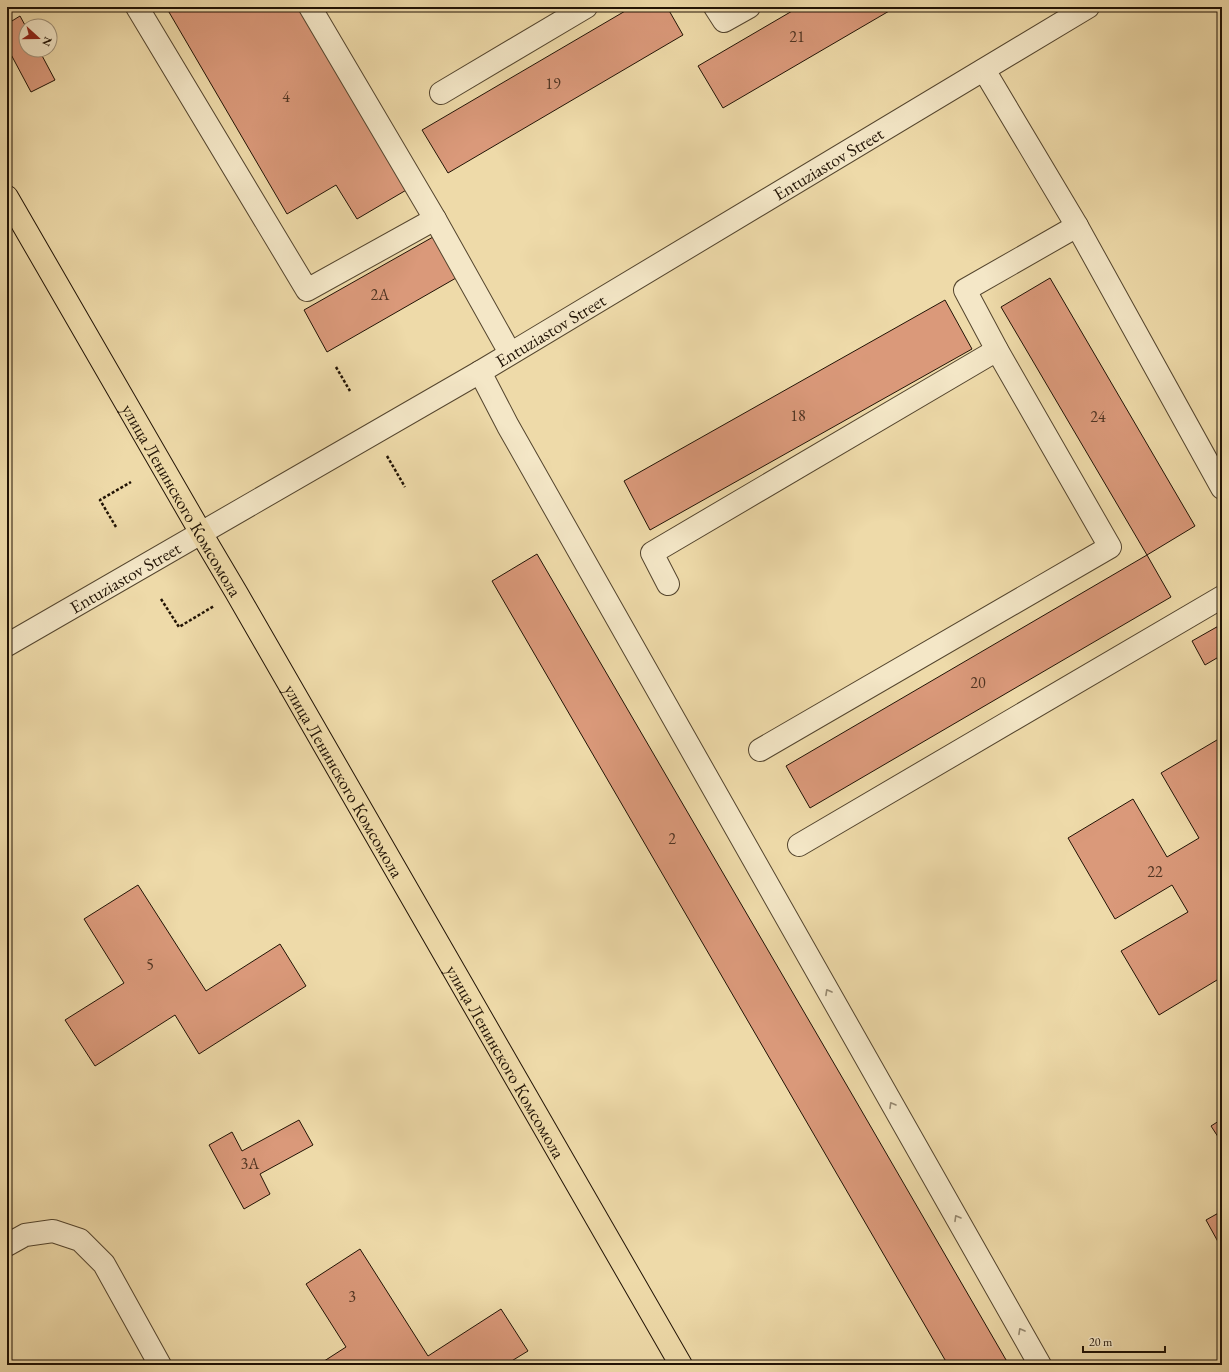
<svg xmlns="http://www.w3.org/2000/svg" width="1229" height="1372" font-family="'EB Garamond',serif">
<rect width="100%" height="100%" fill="#eedaa9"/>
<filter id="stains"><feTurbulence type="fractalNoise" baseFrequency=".005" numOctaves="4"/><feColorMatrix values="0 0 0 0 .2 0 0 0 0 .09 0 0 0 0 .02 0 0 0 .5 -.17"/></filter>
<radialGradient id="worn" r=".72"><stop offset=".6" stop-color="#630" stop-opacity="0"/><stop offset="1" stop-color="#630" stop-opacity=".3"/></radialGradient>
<!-- building -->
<path fill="#da997a" stroke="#211305" d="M 166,7 L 301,7 L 408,189 L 357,219 L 336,185 L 287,214 Z
M 632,7 L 667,7 L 683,35 L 448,173 L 422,130 Z
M 799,7 L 896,7 L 723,108 L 698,66 Z
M 20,16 L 26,27 L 26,50 L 39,50 L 55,80 L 31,92 L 7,47 L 7,24 Z
M 433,237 L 456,278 L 327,352 L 304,310 Z
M 1050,278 L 1195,526 L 1147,555 L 1001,307 Z
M 945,300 L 972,349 L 650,530 L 624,481 Z
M 537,554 L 853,1096 L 1009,1365 L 948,1365 L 492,581 Z
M 1147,555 L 1171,597 L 810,808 L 786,766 Z
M 1222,624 L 1222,655 L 1205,665 L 1192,641 Z
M 1222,737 L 1222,834 L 1220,835 L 1222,839 L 1222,915 L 1220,917 L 1222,920 L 1222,977 L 1159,1015 L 1121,951 L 1188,912 L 1172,885 L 1115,919 L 1068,838 L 1133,799 L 1167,857 L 1199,838 L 1161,773 Z
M 138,885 L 206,991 L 280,944 L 306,986 L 199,1054 L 175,1015 L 95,1066 L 65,1020 L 124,983 L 84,919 Z
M 1222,1119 L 1222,1143 L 1211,1126 Z
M 299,1120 L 313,1145 L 260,1174 L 270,1194 L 244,1209 L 209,1145 L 232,1132 L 242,1151 Z
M 1222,1211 L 1222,1249 L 1206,1220 Z
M 360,1249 L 428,1356 L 501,1309 L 528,1351 L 505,1365 L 318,1365 L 346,1347 L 306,1284 Z"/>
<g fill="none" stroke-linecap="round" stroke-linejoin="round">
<defs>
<g id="minor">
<path d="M 137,7 L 307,290 L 435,219"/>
<path d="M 310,7 L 435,219 L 510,353"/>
<path d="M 715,7 L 724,21 L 749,7"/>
<path d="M 984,70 L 1077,226 L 1222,488"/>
<path d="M 441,93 L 586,7"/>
<path d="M 480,372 L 508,426 L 1040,1365"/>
<path d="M 668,584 L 652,553 L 997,350"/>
<path id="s1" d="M 7,645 L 480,372 L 1088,7"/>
<path d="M 760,750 L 1110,547 L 997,350 L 965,290 L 1077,226"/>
<path d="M 799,845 L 1222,597"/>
<path d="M 7,1245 L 25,1235 L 53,1231 L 80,1240 L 104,1264 L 160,1365"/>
</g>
<g id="major">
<path id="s2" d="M 7,197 L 201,533 L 236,592 L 681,1365"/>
</g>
</defs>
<!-- minor casing -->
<use href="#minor" stroke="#54452e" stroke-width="24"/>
<!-- major casing -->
<use href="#major" stroke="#211305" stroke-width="24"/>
<!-- path -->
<path stroke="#211305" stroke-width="2.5" stroke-dasharray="3 2" stroke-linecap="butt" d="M 336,367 L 350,391
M 387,456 L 405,487
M 116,527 L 100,500 L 131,482
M 161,599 L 179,627 L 214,606"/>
<!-- minor -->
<use href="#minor" stroke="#f4e7c7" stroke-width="22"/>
<!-- major -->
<use href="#major" stroke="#eedaa9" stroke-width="22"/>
</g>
<!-- one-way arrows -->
<defs><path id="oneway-chevron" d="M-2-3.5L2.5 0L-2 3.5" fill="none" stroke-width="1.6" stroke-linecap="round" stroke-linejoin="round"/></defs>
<g stroke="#958870">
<use href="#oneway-chevron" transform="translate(828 992) rotate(-119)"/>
<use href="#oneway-chevron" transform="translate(892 1105) rotate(-120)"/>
<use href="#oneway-chevron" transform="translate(957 1218) rotate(-120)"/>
<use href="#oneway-chevron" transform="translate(1021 1331) rotate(-119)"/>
</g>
<g text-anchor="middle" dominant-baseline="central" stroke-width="3" stroke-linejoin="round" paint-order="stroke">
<!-- number labels -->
<g font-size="16" fill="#4f3422">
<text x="797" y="36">21</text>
<text x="553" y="83">19</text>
<text x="286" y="96">4</text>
<text x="380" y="294">2А</text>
<text x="798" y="415">18</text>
<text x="1098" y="416">24</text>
<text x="978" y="682">20</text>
<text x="672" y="838">2</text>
<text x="1155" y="871">22</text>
<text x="150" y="964">5</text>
<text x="250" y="1163">3А</text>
<text x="352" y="1296">3</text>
</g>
<!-- street labels -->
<g font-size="18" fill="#211305" stroke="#f4e7c7">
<text stroke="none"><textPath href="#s1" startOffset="952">Entuziastov Street</textPath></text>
<text stroke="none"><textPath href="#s1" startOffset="628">Entuziastov Street</textPath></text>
<text stroke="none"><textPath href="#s2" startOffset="350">улица Ленинского Комсомола</textPath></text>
<text stroke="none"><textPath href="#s1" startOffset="136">Entuziastov Street</textPath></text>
<text stroke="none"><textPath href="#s2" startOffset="674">улица Ленинского Комсомола</textPath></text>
<text stroke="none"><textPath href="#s2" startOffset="998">улица Ленинского Комсомола</textPath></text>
</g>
</g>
<!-- margin -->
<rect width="1229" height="1372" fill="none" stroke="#eedaa9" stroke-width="24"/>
<rect x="8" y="8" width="1213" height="1356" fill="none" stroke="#211305" stroke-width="2"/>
<rect x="12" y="12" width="1205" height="1348" fill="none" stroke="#211305"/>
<!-- north arrow -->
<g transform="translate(38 38) rotate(111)"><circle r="19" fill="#f4e7c7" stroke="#a09279"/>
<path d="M0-3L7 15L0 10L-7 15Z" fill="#8f2418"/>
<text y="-6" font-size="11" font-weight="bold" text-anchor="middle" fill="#211305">N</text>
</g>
<!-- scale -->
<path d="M1083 1346v6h82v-6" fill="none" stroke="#211305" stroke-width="2"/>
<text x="1089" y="1346" font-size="12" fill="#211305" stroke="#f4e7c7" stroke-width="3" paint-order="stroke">20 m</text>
<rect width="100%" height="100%" filter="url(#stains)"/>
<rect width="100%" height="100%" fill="url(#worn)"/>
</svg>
